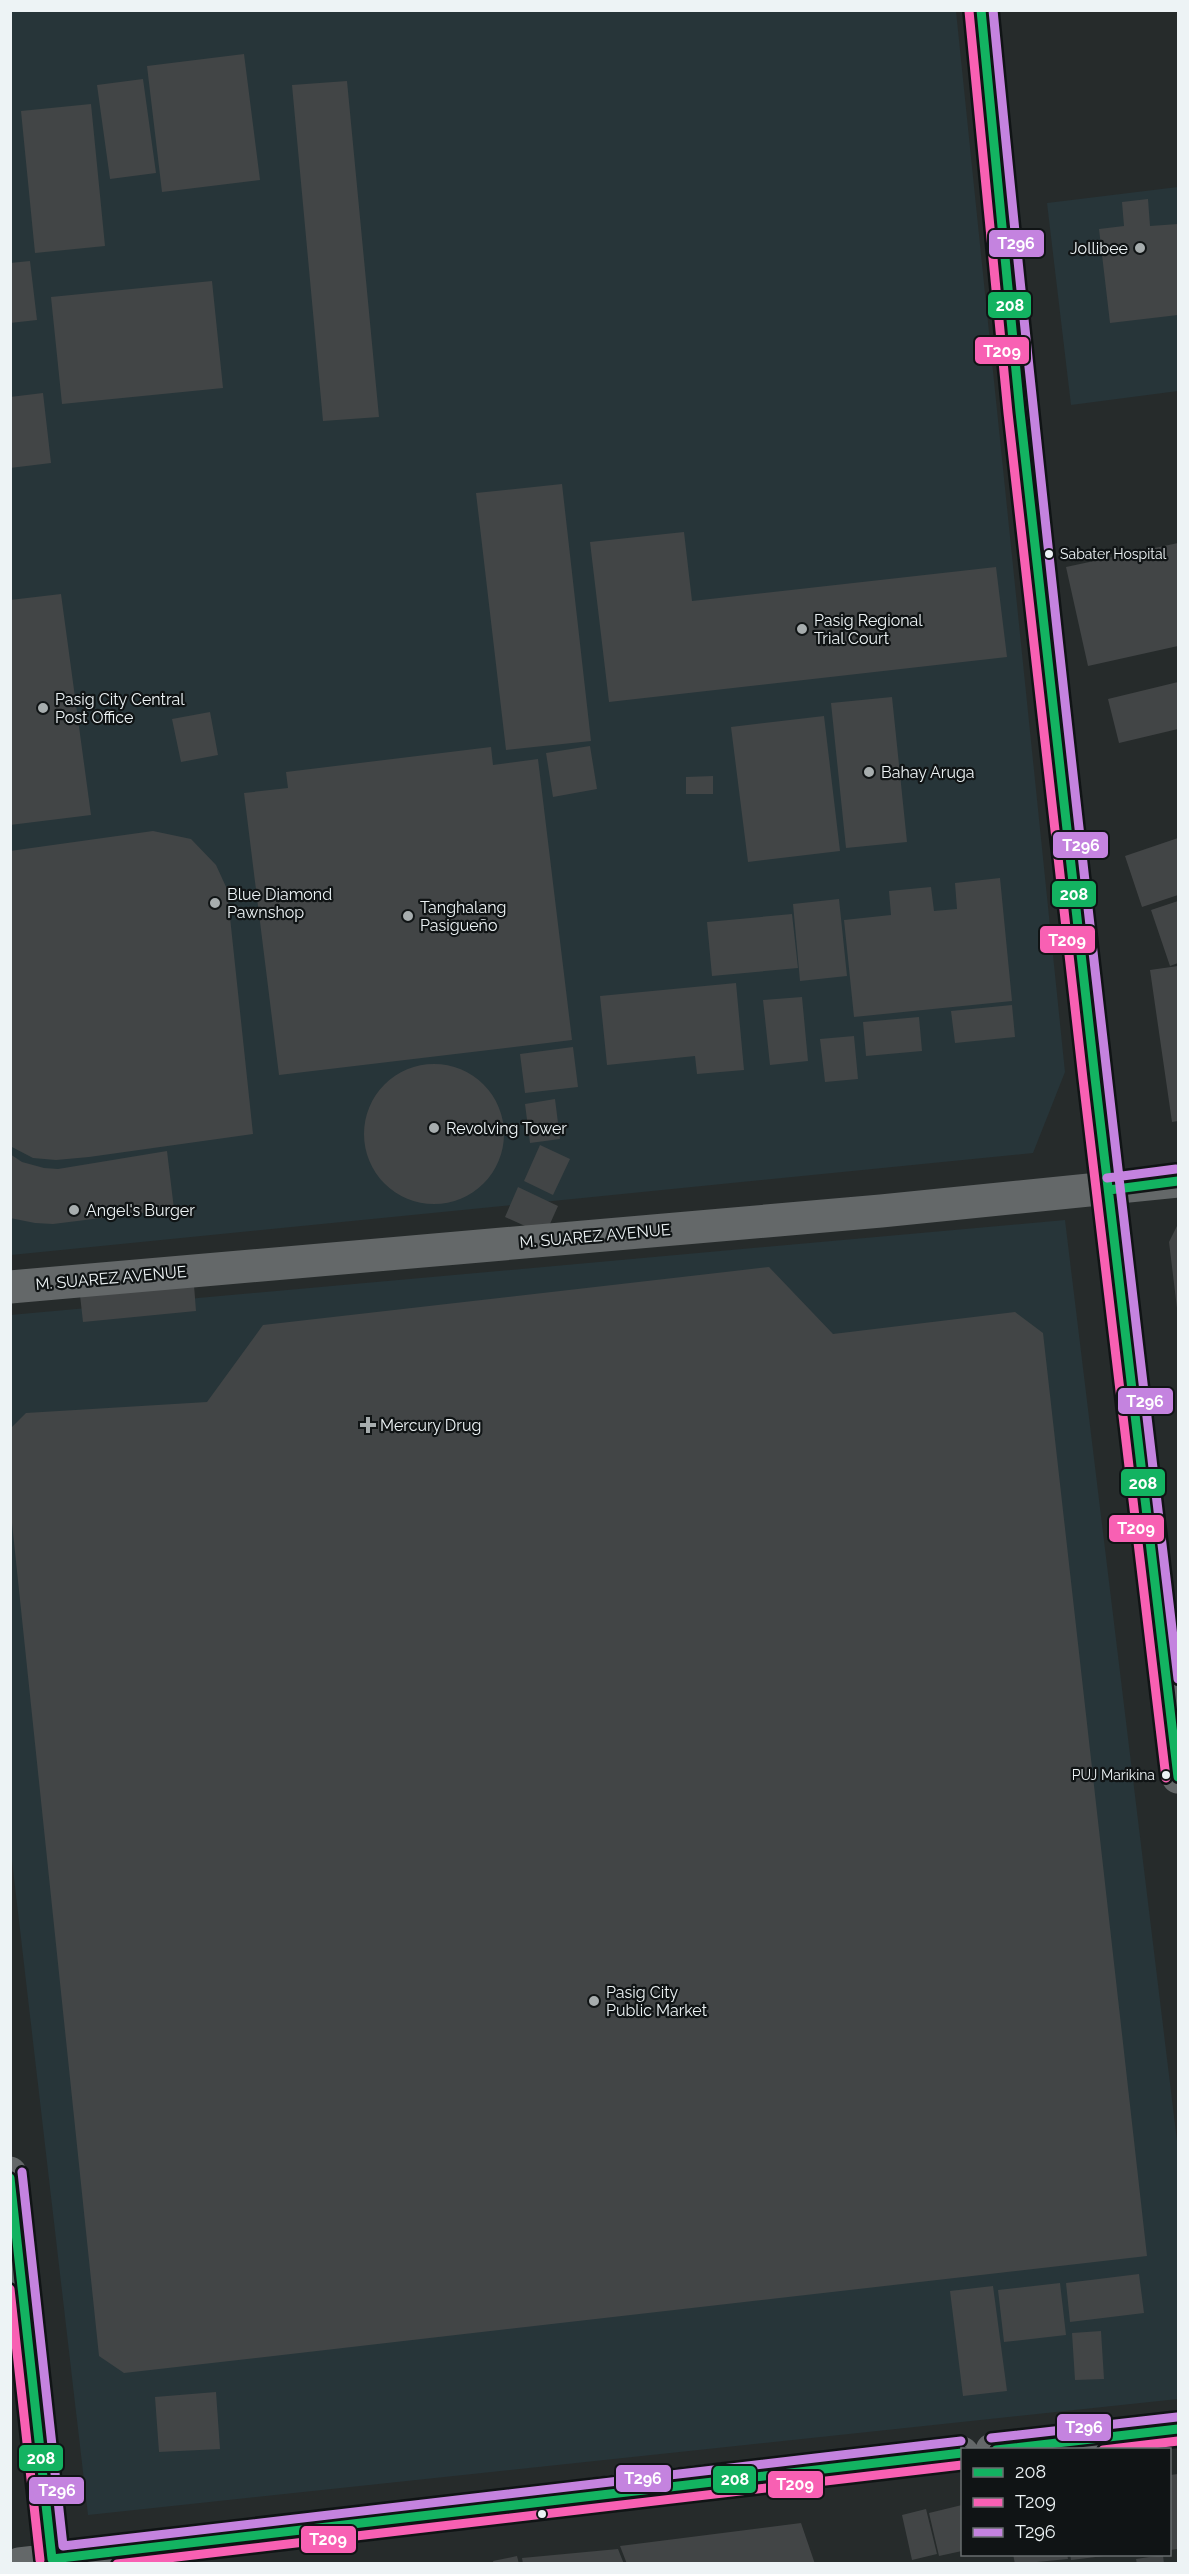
<svg xmlns="http://www.w3.org/2000/svg" width="1189" height="2574" font-family="Raleway,sans-serif">
<rect width="100%" height="100%" fill="#262b2b"/>
<!-- built -->
<path fill="#273539" d="M 11,11 L 956,11 L 1065,1072 L 1033,1153 L 11,1255 Z
M 1178,187 L 1178,391 L 1071,405 L 1047,203 Z
M 1065,1220 L 1178,2149 L 1178,2399 L 88,2515 L 11,1852 L 10,1315 Z"/>
<!-- building -->
<path fill="#424546" d="M 244,54 L 260,180 L 162,192 L 147,66 Z
M 143,79 L 156,173 L 110,179 L 97,85 Z
M 347,81 L 379,417 L 323,421 L 292,85 Z
M 91,104 L 105,246 L 35,253 L 21,111 Z
M 1148,199 L 1150,226 L 1178,224 L 1178,315 L 1110,323 L 1099,229 L 1124,226 L 1122,202 Z
M 30,261 L 37,320 L 10,323 L 10,263 Z
M 212,281 L 223,388 L 62,404 L 51,297 Z
M 43,393 L 51,463 L 10,468 L 10,397 Z
M 562,484 L 591,741 L 506,750 L 476,493 Z
M 684,532 L 692,601 L 996,567 L 1007,657 L 609,702 L 590,542 Z
M 1178,543 L 1178,646 L 1088,666 L 1066,567 Z
M 61,594 L 91,815 L 10,825 L 10,600 Z
M 1178,682 L 1178,729 L 1119,743 L 1108,699 Z
M 892,697 L 907,842 L 846,848 L 831,703 Z
M 210,712 L 218,755 L 181,762 L 172,719 Z
M 824,716 L 840,851 L 748,862 L 731,727 Z
M 590,746 L 597,789 L 553,797 L 546,753 Z
M 491,747 L 493,765 L 538,759 L 572,1040 L 279,1075 L 244,793 L 288,788 L 286,772 Z
M 713,776 L 713,794 L 686,794 L 686,777 Z
M 153,831 L 191,839 L 216,865 L 227,889 L 253,1134 L 89,1157 L 56,1160 L 33,1158 L 10,1146 L 10,851 Z
M 1178,838 L 1178,895 L 1142,907 L 1125,856 Z
M 1000,878 L 1012,1001 L 854,1017 L 844,920 L 891,915 L 889,891 L 931,887 L 934,911 L 957,909 L 955,883 Z
M 839,899 L 847,976 L 800,981 L 793,904 Z
M 1178,901 L 1178,963 L 1170,966 L 1151,910 Z
M 792,914 L 798,968 L 712,976 L 707,922 Z
M 1178,966 L 1178,1121 L 1172,1122 L 1150,970 Z
M 736,983 L 744,1070 L 697,1074 L 695,1056 L 607,1065 L 600,996 Z
M 802,997 L 808,1061 L 770,1065 L 763,1000 Z
M 1012,1005 L 1015,1037 L 955,1043 L 951,1011 Z
M 919,1017 L 922,1051 L 866,1056 L 863,1022 Z
M 854,1036 L 858,1079 L 825,1082 L 820,1039 Z
M 573,1047 L 578,1087 L 525,1093 L 520,1054 Z
M364 1134a70 70 0 1 1 140 0a70 70 0 1 1-140 0Z
M 555,1099 L 560,1139 L 530,1143 L 525,1104 Z
M 540,1145 L 570,1159 L 553,1195 L 524,1181 Z
M 167,1151 L 174,1209 L 53,1224 L 35,1223 L 10,1218 L 10,1154 L 22,1162 L 44,1168 L 58,1169 Z
M 518,1187 L 558,1206 L 545,1235 L 505,1217 Z
M 1178,1224 L 1178,1307 L 1177,1308 L 1169,1242 Z
M 769,1267 L 833,1334 L 1015,1312 L 1043,1333 L 1147,2256 L 124,2373 L 99,2356 L 10,1504 L 10,1429 L 26,1413 L 207,1402 L 263,1325 Z
M 194,1285 L 196,1311 L 83,1322 L 80,1295 Z
M 1139,2274 L 1144,2313 L 1070,2322 L 1066,2283 Z
M 1060,2283 L 1066,2335 L 1004,2342 L 998,2290 Z
M 993,2286 L 1007,2391 L 963,2396 L 950,2291 Z
M 1101,2331 L 1104,2379 L 1075,2380 L 1072,2333 Z
M 216,2392 L 220,2449 L 159,2452 L 155,2397 Z
M 1178,2474 L 1178,2549 L 1170,2550 L 1170,2475 Z
M 962,2505 L 962,2551 L 939,2556 L 929,2513 Z
M 926,2509 L 937,2554 L 912,2560 L 902,2515 Z
M 801,2523 L 815,2564 L 627,2564 L 620,2546 Z
M 618,2549 L 624,2564 L 523,2564 L 522,2558 Z
M 1013,2554 L 1067,2554 L 1068,2559 L 1015,2564 Z
M 1070,2554 L 1104,2554 L 1104,2556 L 1071,2560 Z
M 1163,2555 L 1164,2564 L 1137,2564 L 1136,2559 Z
M 517,2556 L 519,2564 L 494,2564 L 493,2561 Z"/>
<g fill="none" stroke-linecap="round" stroke-linejoin="round">
<!-- secondary -->
<path stroke="#646869" stroke-width="33" d="M 981,10 L 1020,412 L 1095,1078 L 1178,1777
M 10,1287 L 881,1211 L 1178,1181
M 10,2173 L 53,2564
M 992,2450 L 1178,2429
M 19,2564 L 485,2509 L 623,2490 L 962,2453"/>
<defs>
<path id="bus-1" d="M 981,10 L 1020,412 L 1095,1078 L 1178,1777
M 1109,1190 L 1178,1181
M 10,2178 L 52,2559
M 996,2450 L 1178,2429
M 52,2559 L 962,2453"/>
<path id="bus-2" d="M 969,11 L 1008,413 L 1083,1079 L 1166,1778
M 10,2289 L 40,2560
M 1103,2450 L 1178,2441
M 117,2564 L 962,2465"/>
<path id="bus-3" d="M 993,10 C 1047,568 1112,1124 1178,1679
M 1107,1178 L 1176,1169
M 22,2172 L 63,2546 L 961,2441
M 991,2438 L 1177,2417"/>
</defs>
<!-- bus-1 casing -->
<use href="#bus-1" stroke="#101415" stroke-width="14"/>
<!-- bus-2 casing -->
<use href="#bus-2" stroke="#101415" stroke-width="14"/>
<!-- bus-3 casing -->
<use href="#bus-3" stroke="#101415" stroke-width="14"/>
<!-- bus-1 -->
<use href="#bus-1" stroke="#13b361" stroke-width="9"/>
<!-- bus-2 -->
<use href="#bus-2" stroke="#f860b3" stroke-width="9"/>
<!-- bus-3 -->
<use href="#bus-3" stroke="#c483df" stroke-width="9"/>
</g>
<!-- markers -->
<g fill="#a7adae" stroke="#101415" stroke-width="2">
<circle cx="1140" cy="248" r="6"/>
<circle cx="802" cy="629" r="6"/>
<circle cx="43" cy="708" r="6"/>
<circle cx="869" cy="772" r="6"/>
<circle cx="215" cy="903" r="6"/>
<circle cx="408" cy="916" r="6"/>
<circle cx="434" cy="1128" r="6"/>
<circle cx="74" cy="1210" r="6"/>
<path d="M365 1416h6v6h6v6h-6v6h-6v-6h-6v-6h6z"/>
<circle cx="594" cy="2001" r="6"/>
</g>
<g fill="#edf3f5" stroke="#101415" stroke-width="2">
<circle cx="1049" cy="554" r="5"/>
<circle cx="1166" cy="1775" r="5"/>
<circle cx="542" cy="2514" r="5"/>
</g>
<g text-anchor="middle" dominant-baseline="central" stroke-width="4.5" stroke-linejoin="round" paint-order="stroke">
<!-- bus labels -->
<g font-size="14" fill="#edf3f5" stroke="#101415" text-anchor="start">
<text x="1060" y="554">Sabater Hospital</text>
<text x="1155" y="1775" text-anchor="end">PUJ Marikina</text>
</g>
<!-- poi labels -->
<g font-size="16" fill="#edf3f5" stroke="#101415" text-anchor="start">
<text x="1128" y="248" text-anchor="end">Jollibee</text>
<text x="814" y="620">Pasig Regional<tspan x="814" dy="18">Trial Court</tspan></text>
<text x="55" y="699">Pasig City Central<tspan x="55" dy="18">Post Office</tspan></text>
<text x="881" y="772">Bahay Aruga</text>
<text x="227" y="894">Blue Diamond<tspan x="227" dy="18">Pawnshop</tspan></text>
<text x="420" y="907">Tanghalang<tspan x="420" dy="18">Pasigueño</tspan></text>
<text x="446" y="1128">Revolving Tower</text>
<text x="86" y="1210">Angel's Burger</text>
<text x="380" y="1425">Mercury Drug</text>
<text x="606" y="1992">Pasig City<tspan x="606" dy="18">Public Market</tspan></text>
</g>
<!-- street labels -->
<g font-size="16" fill="#edf3f5" stroke="#101415">
<text transform="translate(595 1236) rotate(-5)">M. SUAREZ AVENUE</text>
<text transform="translate(111 1278) rotate(-5)">M. SUAREZ AVENUE</text>
</g>
</g>
<g stroke="#101415" stroke-width="2">
<rect x="988" y="229" width="57" height="29" rx="6" fill="#c483df"/>
<rect x="987" y="291" width="45" height="28" rx="6" fill="#13b361"/>
<rect x="974" y="336" width="56" height="29" rx="6" fill="#f860b3"/>
<rect x="1052" y="831" width="57" height="28" rx="6" fill="#c483df"/>
<rect x="1051" y="880" width="46" height="28" rx="6" fill="#13b361"/>
<rect x="1039" y="925" width="57" height="29" rx="6" fill="#f860b3"/>
<rect x="1117" y="1387" width="57" height="28" rx="6" fill="#c483df"/>
<rect x="1120" y="1468" width="46" height="29" rx="6" fill="#13b361"/>
<rect x="1108" y="1514" width="57" height="29" rx="6" fill="#f860b3"/>
<rect x="1056" y="2413" width="56" height="29" rx="6" fill="#c483df"/>
<rect x="18" y="2444" width="46" height="28" rx="6" fill="#13b361"/>
<rect x="615" y="2464" width="57" height="29" rx="6" fill="#c483df"/>
<rect x="712" y="2465" width="45" height="29" rx="6" fill="#13b361"/>
<rect x="767" y="2470" width="57" height="29" rx="6" fill="#f860b3"/>
<rect x="28" y="2476" width="57" height="29" rx="6" fill="#c483df"/>
<rect x="300" y="2525" width="57" height="29" rx="6" fill="#f860b3"/>
</g>
<g font-size="16" text-anchor="middle" font-weight="bold" fill="#fff">
<text x="1016" y="249">T296</text>
<text x="1010" y="311">208</text>
<text x="1002" y="357">T209</text>
<text x="1081" y="851">T296</text>
<text x="1074" y="900">208</text>
<text x="1067" y="946">T209</text>
<text x="1145" y="1407">T296</text>
<text x="1143" y="1489">208</text>
<text x="1136" y="1534">T209</text>
<text x="1084" y="2433">T296</text>
<text x="41" y="2464">208</text>
<text x="643" y="2484">T296</text>
<text x="735" y="2485">208</text>
<text x="795" y="2490">T209</text>
<text x="57" y="2496">T296</text>
<text x="328" y="2545">T209</text>
</g>
<!-- border -->
<rect width="1189" height="2574" fill="none" stroke="#edf3f5" stroke-width="24"/>
<!-- legend -->
<rect x="961" y="2448" width="210" height="108" fill="#101415" stroke="#686d6f" stroke-width="1.5"/>
<rect x="973" y="2468" width="30" height="9" fill="#13b361" stroke="#686d6f" stroke-width="1.5"/>
<text x="1015" y="2478" font-size="18" fill="#edf3f5">208</text>
<rect x="973" y="2498" width="30" height="9" fill="#f860b3" stroke="#686d6f" stroke-width="1.5"/>
<text x="1015" y="2508" font-size="18" fill="#edf3f5">T209</text>
<rect x="973" y="2528" width="30" height="9" fill="#c483df" stroke="#686d6f" stroke-width="1.5"/>
<text x="1015" y="2538" font-size="18" fill="#edf3f5">T296</text>
</svg>
